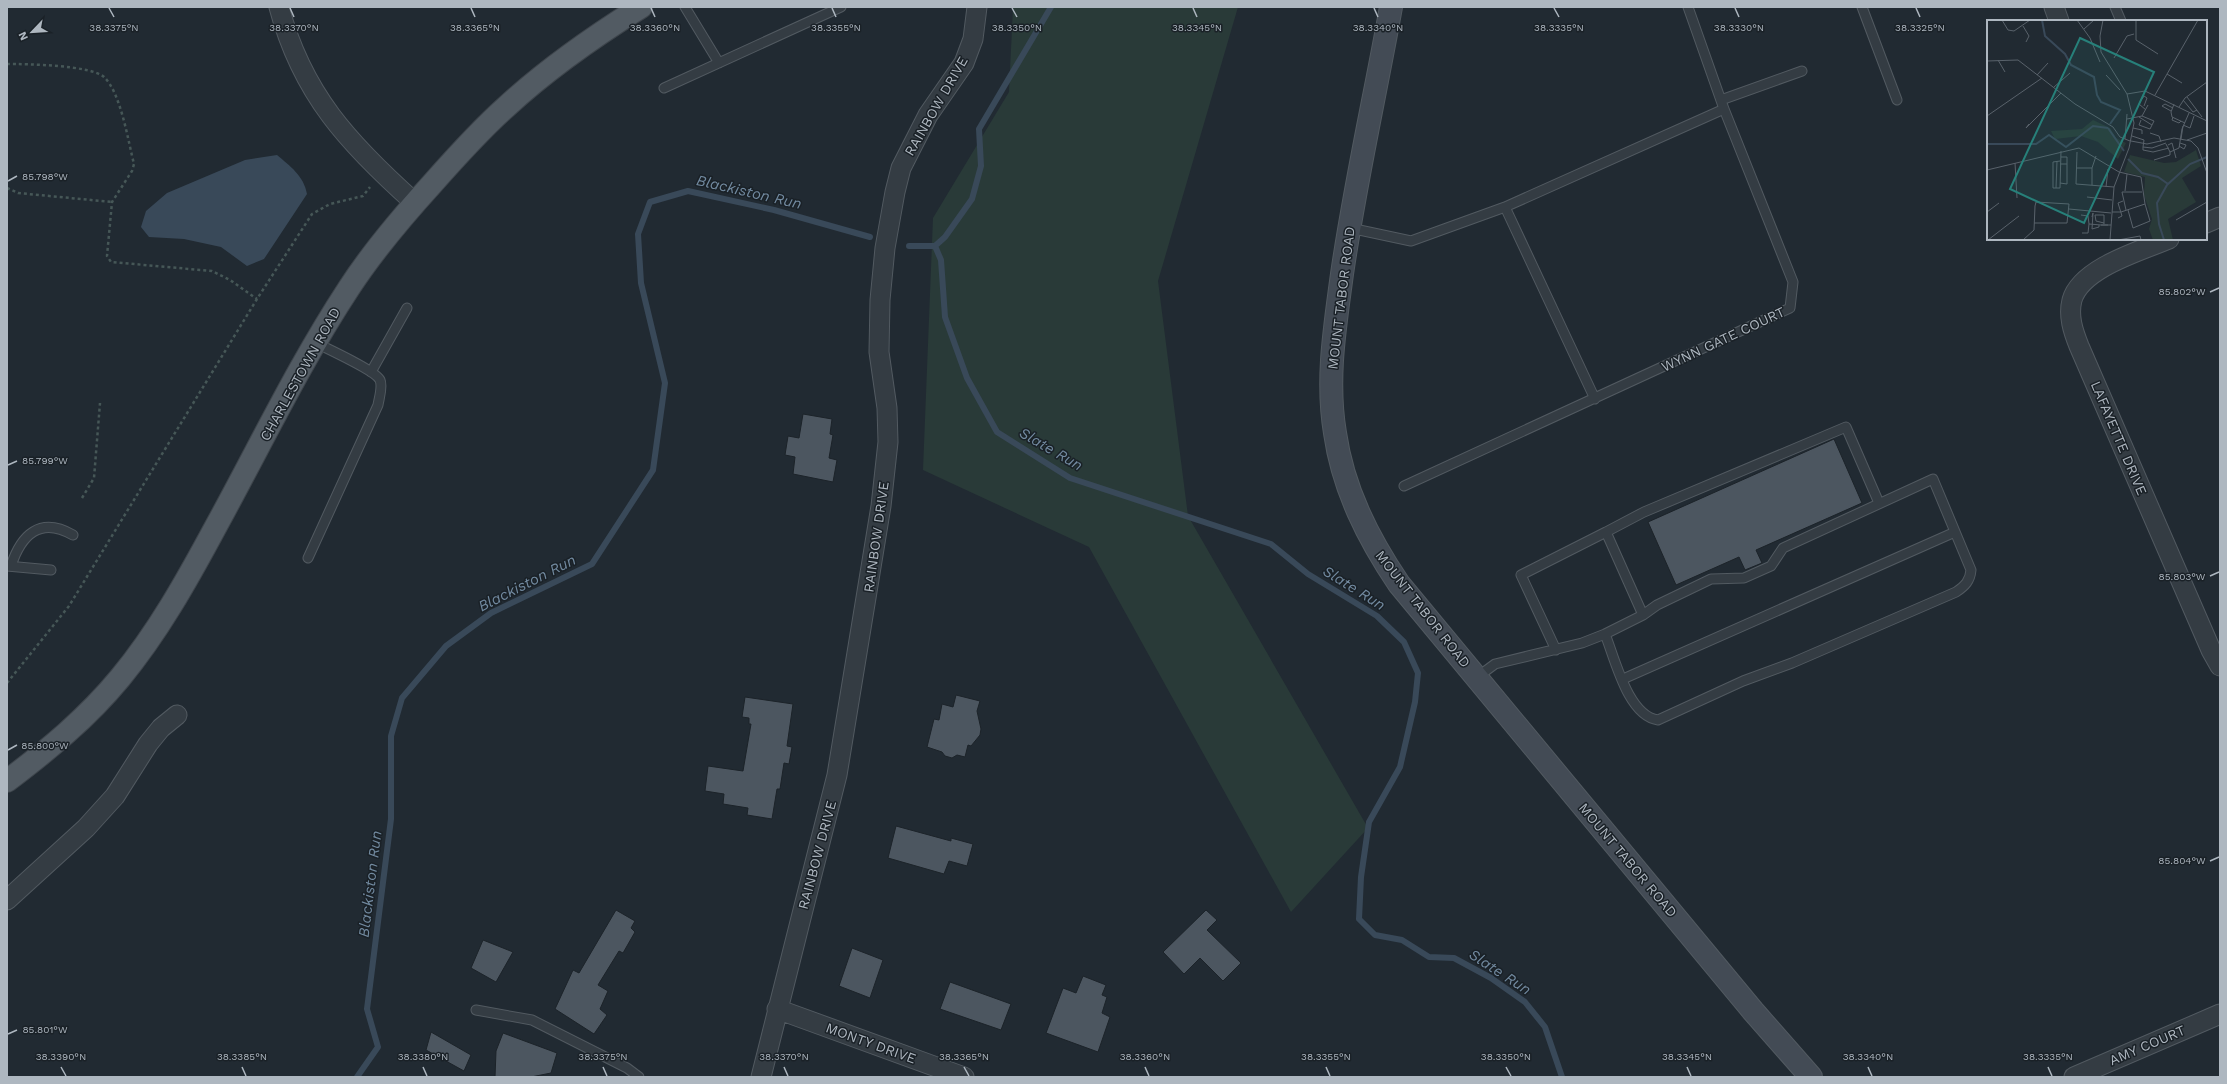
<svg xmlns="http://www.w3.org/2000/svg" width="2227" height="1084" font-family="'Work Sans',sans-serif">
<rect width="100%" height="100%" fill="#212a32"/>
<!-- green -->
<path fill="#293a38" d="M 1013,7 L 1238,7 L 1158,281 L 1188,516 L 1368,828 L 1291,912 L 1089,547 L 923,470 L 933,218 L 1009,92 Z"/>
<!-- water -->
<path fill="#394959" d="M 277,155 C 290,166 304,176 307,194 L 264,259 L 247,266 L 221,247 L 184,239 L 149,237 L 141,227 L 146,211 L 167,193 L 245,160 Z"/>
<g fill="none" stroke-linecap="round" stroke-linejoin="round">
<!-- stream -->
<path stroke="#394959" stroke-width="6" d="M 909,246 L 935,246 L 945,237 L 972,199 L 981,166 L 979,129 L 1051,7
M 935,246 L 941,260 L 945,317 L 967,378 L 997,432 L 1070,478 L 1271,544 L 1308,574 L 1377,616 L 1404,642 L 1418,673 L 1415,702 L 1400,767 L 1369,822 L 1361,877 L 1359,919 L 1375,935 L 1402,940 L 1429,957 L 1454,958 L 1491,978 L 1525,1002 L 1545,1027 L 1562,1077
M 357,1077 L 378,1047 L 367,1009 L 391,819 L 391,736 L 402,698 L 446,646 L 491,613 L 592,564 L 653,470 L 665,383 L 641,283 L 638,234 L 650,202 L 688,191 L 774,210 L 870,237"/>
</g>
<!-- building -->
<path fill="#4c5660" stroke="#1c2329" d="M 803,414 L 832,419 L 830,434 L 833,435 L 829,458 L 837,460 L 833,482 L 793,474 L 795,457 L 785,455 L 788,436 L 799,438 Z
M 1834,439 L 1862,503 L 1756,550 L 1762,563 L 1745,570 L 1739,557 L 1676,585 L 1648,522 Z
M 956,695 L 980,701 L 977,711 L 981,729 L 980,735 L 971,746 L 968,745 L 965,757 L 957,755 L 952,758 L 945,756 L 942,752 L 927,747 L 934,719 L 939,720 L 942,704 L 953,707 Z
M 745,697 L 793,704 L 787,746 L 792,747 L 789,764 L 784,763 L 780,789 L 777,789 L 772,819 L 747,815 L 748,808 L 723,804 L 724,794 L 705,791 L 708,766 L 743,771 L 751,724 L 749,724 L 749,718 L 742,717 Z
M 896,826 L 951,841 L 951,838 L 973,844 L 967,866 L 949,861 L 944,874 L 888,858 Z
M 616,910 L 635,921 L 631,928 L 635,932 L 623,953 L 619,951 L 598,985 L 608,991 L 600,1009 L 607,1015 L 594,1034 L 555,1009 L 573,970 L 579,973 Z
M 1206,910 L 1217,920 L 1207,930 L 1241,963 L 1223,981 L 1200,958 L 1184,974 L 1163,952 Z
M 483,940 L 513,952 L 496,982 L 471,968 Z
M 852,948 L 883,960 L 870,998 L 839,986 Z
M 1083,976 L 1106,985 L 1102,995 L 1107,997 L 1102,1013 L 1110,1017 L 1098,1052 L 1046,1033 L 1063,988 L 1076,993 Z
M 950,982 L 1011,1004 L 1001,1030 L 940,1009 Z
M 431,1032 L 471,1055 L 464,1071 L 426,1050 Z
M 503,1033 L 557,1053 L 551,1073 L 531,1077 L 495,1077 L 496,1051 Z"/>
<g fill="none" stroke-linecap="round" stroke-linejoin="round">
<defs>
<path id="lane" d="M 685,7 L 719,63
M 1862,7 L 1897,100
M 2115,7 L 2121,21
M 664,88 L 841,7
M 1721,100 L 1802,71
M 1350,228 L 1411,241 L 1505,207
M 371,372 L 407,308
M 1595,399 L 1505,207 L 1724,109
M 1404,486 L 1790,308 L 1793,282 L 1724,109 L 1688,7
M 1606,532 L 1644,512 L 1846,427 L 1879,503
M 308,558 L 378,405 C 379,398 383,387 380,380 C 376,371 328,349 316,343
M 7,566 L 51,570
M 11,566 C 21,535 40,516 73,535
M 1556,650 L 1521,575 L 1606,532 L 1643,615
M 1476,678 L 1495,664 L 1582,643 L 1605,634 L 1643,615 L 1657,605 L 1711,579 L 1744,578 L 1771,566 L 1783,548 L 1933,479 L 1971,570 C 1970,581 1965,586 1956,592 L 1792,663 L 1743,681 L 1658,720 C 1628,716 1615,659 1605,634
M 1623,679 L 1955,532
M 476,1010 L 532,1020 L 627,1068 L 639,1077"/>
<path id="street" d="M 279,7 C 302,94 349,144 415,203
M 2054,7 L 2059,21
M 2206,223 L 2220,217
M 2169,239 C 2140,251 2081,268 2072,300 C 2068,316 2073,331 2079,346 L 2211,650 L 2220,666
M 7,900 L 86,828 L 115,796 L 148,744 L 161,728 L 177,715
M 777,1009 L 964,1077
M 761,1077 L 837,775 L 881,506 L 888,442 L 887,408 L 879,352 L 880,300 L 885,248 L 895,192 L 901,168 L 928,115 L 964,63 L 973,39 L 977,7
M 2074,1077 L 2220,1014"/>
<path id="secondary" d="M 1391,7 C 1375,96 1355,184 1342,274 C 1335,327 1326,379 1335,433 C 1343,489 1368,538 1399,584 L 1753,1011 L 1811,1077"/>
<path id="primary" d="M 7,781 C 48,750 87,718 120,678 C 158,632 187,580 215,528 C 259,448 299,364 349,288 C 373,251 402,217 432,184 C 455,158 479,131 506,107 C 547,69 593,37 641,7"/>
</defs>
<!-- lane casing -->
<use href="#lane" stroke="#525a61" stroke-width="11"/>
<!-- street casing -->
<use href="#street" stroke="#525a61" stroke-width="21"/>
<!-- secondary casing -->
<use href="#secondary" stroke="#525a61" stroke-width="24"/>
<!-- primary casing -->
<use href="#primary" stroke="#3e454c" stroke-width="24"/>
<!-- path -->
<path stroke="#465757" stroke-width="2.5" stroke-dasharray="3 3" stroke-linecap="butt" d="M 7,64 C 27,64 90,65 104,77 C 121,93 128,141 134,164 L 132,171 L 112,202 L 107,256 L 111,262 L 212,271 L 230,280 L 257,299
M 7,188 L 18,193 L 112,202
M 82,498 L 94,478 L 100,403
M 7,683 L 69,606 L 257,299 L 312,214 L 330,204 L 363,196 L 370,187"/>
<!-- lane -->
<use href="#lane" stroke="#343c43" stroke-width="9"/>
<!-- street -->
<use href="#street" stroke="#343c43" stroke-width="19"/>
<!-- secondary -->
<use href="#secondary" stroke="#434b55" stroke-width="22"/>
<!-- primary -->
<use href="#primary" stroke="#525b63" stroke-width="22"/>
</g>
<!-- ticks -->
<path fill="none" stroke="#aeb7c0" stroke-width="1.5" d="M 109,8 L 114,17M 290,8 L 294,17M 471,8 L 475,17M 651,8 L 655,17M 832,8 L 836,17M 1012,8 L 1017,17M 1193,8 L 1197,17M 1374,8 L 1378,17M 1554,8 L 1559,17M 1735,8 L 1739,17M 1916,8 L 1920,17M 8,181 L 17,176M 2210,292 L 2219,288M 8,465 L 17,461M 2210,576 L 2219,572M 8,750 L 17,745M 2210,861 L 2219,857M 8,1034 L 17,1030M 61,1067 L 66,1076M 242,1067 L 246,1076M 423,1067 L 427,1076M 603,1067 L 607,1076M 784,1067 L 788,1076M 964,1067 L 969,1076M 1145,1067 L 1149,1076M 1326,1067 L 1330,1076M 1506,1067 L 1511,1076M 1687,1067 L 1691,1076M 1868,1067 L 1872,1076M 2048,1067 L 2052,1076"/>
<g text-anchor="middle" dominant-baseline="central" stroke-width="3" stroke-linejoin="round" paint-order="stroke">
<!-- street labels -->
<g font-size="14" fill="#aeb7c0" stroke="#1a2127">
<text transform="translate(936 106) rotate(-60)">RAINBOW DRIVE</text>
<text transform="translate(1341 298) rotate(-83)">MOUNT TABOR ROAD</text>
<text transform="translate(1723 339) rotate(-25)">WYNN GATE COURT</text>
<text transform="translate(300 374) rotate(-61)">CHARLESTOWN ROAD</text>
<text transform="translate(2119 438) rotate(67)">LAFAYETTE DRIVE</text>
<text transform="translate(876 537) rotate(-82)">RAINBOW DRIVE</text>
<text transform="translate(1423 609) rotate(52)">MOUNT TABOR ROAD</text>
<text transform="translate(817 855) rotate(-75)">RAINBOW DRIVE</text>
<text transform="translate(1628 860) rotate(50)">MOUNT TABOR ROAD</text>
<text transform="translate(871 1043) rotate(20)">MONTY DRIVE</text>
<text transform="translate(2147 1045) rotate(-23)">AMY COURT</text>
</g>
<!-- water labels -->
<g font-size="15" font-style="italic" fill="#728aa0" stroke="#1a2127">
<text transform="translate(749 192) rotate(13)">Blackiston Run</text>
<text transform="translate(1051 449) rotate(30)">Slate Run</text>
<text transform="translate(527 583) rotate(-27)">Blackiston Run</text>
<text transform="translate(1354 588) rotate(32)">Slate Run</text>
<text transform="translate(370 884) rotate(-83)">Blackiston Run</text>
<text transform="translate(1500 972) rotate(33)">Slate Run</text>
</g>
</g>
<!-- overview -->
<g transform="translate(1987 20)">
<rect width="220" height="220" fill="#212a32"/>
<path d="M 106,100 L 123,108 L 129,118 L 139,123 L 131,139 L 111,122 L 94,116 L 68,119 L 64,111 L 95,109 ZM 209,130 L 214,146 L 195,158 L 209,182 L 181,199 L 186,220 L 166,220 L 162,209 L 165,199 L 157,175 L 158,157 L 137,152 L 143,135 L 177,143 L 189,142 Z" fill="#293a38"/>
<path fill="none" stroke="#394959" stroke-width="2" d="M 55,0 L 58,16 L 78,34 L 84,45 L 107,57 L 110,75 L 114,82 L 133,90 L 123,104M 121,108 L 137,131M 0,124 L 49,124 L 62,115 L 79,127 L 106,106 L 121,108M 141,139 L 155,153 L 171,157 L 181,164M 177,220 L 172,204 L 170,183 L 180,165 L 203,144 L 220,137"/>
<path fill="none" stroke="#59626b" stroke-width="1" d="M 15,0 L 21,10 L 27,11 L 43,0M 90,0 L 103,18 L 113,42M 116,0 L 113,16 L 114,32 L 140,74 L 147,103 L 142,128 L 127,167 L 123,220M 149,0 L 149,20 L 171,34M 36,6 L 42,16 L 39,22M 97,9 L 107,0M 127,38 L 140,16 L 147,14M 11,40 L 18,52M 0,41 L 31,40 L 88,84 L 126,107 L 133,117 L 143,121M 180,54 L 195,63M 50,55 L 61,43M 119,55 L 133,70M 67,67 L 83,53M 158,71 L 152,84 L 159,90M 140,74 L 158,71 L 220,101M 168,75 L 211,0M 200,77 L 215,97M 155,79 L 157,76 L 160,78 L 157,86M 196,80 L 206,92 L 210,90M 187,84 L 184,92 L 185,97 L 198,103M 192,87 L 198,78 L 220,62M 184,91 L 175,86 L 178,84 L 186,88M 0,96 L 55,58M 152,97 L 165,105 L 167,101 L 155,96M 186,97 L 185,100 L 192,103 L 194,101M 140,99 L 155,96 L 161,85M 154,100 L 152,105 L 163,109 L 165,105M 42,104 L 39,108 L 74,73M 196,105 L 203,108 L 207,96M 146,108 L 155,110 L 155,114M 163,113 L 172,116 L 174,122M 145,116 L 157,120 L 156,127 L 165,128 L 179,123M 138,119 L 140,94M 194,119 L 196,106M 200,120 L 220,113M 144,121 L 160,124 L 187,118 L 204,121 L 211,128 L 220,153M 179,124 L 183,132 L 192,128 L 195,109 L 202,93M 181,125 L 185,123 L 189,138M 192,126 L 197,129 L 199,125 L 193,123M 156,127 L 156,130 L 166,132 L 182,128M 90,132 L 89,164 L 127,167M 167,140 L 183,135 L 183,132M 73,141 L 66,142 L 66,168 L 73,168 L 74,131M 28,143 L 30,178M 73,144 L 80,144 L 80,137 L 74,137M 89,148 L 105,148 L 105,165M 105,148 L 109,136M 0,150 L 92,128 L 132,152 L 154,157 L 158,184M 73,163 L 80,164 L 80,144M 119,167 L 121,149M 69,168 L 70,141M 138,171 L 140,154M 100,177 L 125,180M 82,189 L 124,193M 139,190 L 135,172 L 155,172M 0,192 L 12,183M 125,192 L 134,192 L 158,184 L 163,201 L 146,208 L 141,190M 94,195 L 101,196 L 102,204 L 114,205M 105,197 L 106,193 L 105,209 L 112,207 L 112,205M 131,198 L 135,196 L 131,183 L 136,181M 189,200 L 220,182M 117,204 L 117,195 L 108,195 L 109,201 L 117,203M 121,205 L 114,205 L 124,205M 95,213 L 101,213 L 102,204M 1,220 L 32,196M 36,220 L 47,210 L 48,186 L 49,182 L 82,184 L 80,203 L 47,203M 131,220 L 153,216 L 154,220"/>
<path fill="#27807a" fill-opacity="0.15" stroke="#27807a" stroke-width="2" d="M 93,18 L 167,52 L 97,203 L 23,169 Z"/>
<rect width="220" height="220" fill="none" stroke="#aeb7c0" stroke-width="2"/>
</g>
<g font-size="10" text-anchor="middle" fill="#aeb7c0" stroke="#1a2127" stroke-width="3" stroke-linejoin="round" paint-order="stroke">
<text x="114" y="31">38.3375°N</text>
<text x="655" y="31">38.3360°N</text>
<text x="836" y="31">38.3355°N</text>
<text x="294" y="31">38.3370°N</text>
<text x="475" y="31">38.3365°N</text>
<text x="1017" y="31">38.3350°N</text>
<text x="1197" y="31">38.3345°N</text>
<text x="1378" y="31">38.3340°N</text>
<text x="1559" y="31">38.3335°N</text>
<text x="1739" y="31">38.3330°N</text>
<text x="1920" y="31">38.3325°N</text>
<text x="45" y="180">85.798°W</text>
<text x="2182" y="295">85.802°W</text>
<text x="45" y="464">85.799°W</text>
<text x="2182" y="580">85.803°W</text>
<text x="45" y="749">85.800°W</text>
<text x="2182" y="864">85.804°W</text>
<text x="45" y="1033">85.801°W</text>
<text x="61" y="1060">38.3390°N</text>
<text x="242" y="1060">38.3385°N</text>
<text x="423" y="1060">38.3380°N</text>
<text x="603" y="1060">38.3375°N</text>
<text x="784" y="1060">38.3370°N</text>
<text x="964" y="1060">38.3365°N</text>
<text x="1145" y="1060">38.3360°N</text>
<text x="1326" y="1060">38.3355°N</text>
<text x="1506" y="1060">38.3350°N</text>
<text x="1687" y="1060">38.3345°N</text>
<text x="1868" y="1060">38.3340°N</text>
<text x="2048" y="1060">38.3335°N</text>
</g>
<!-- border -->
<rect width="2227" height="1084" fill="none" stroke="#aeb7c0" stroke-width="16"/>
<!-- north arrow -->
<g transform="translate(32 32) rotate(245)" stroke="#1a2127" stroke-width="3" paint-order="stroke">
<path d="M0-3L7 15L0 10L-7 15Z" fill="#aeb7c0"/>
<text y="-6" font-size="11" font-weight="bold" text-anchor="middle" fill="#aeb7c0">N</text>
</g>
</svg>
